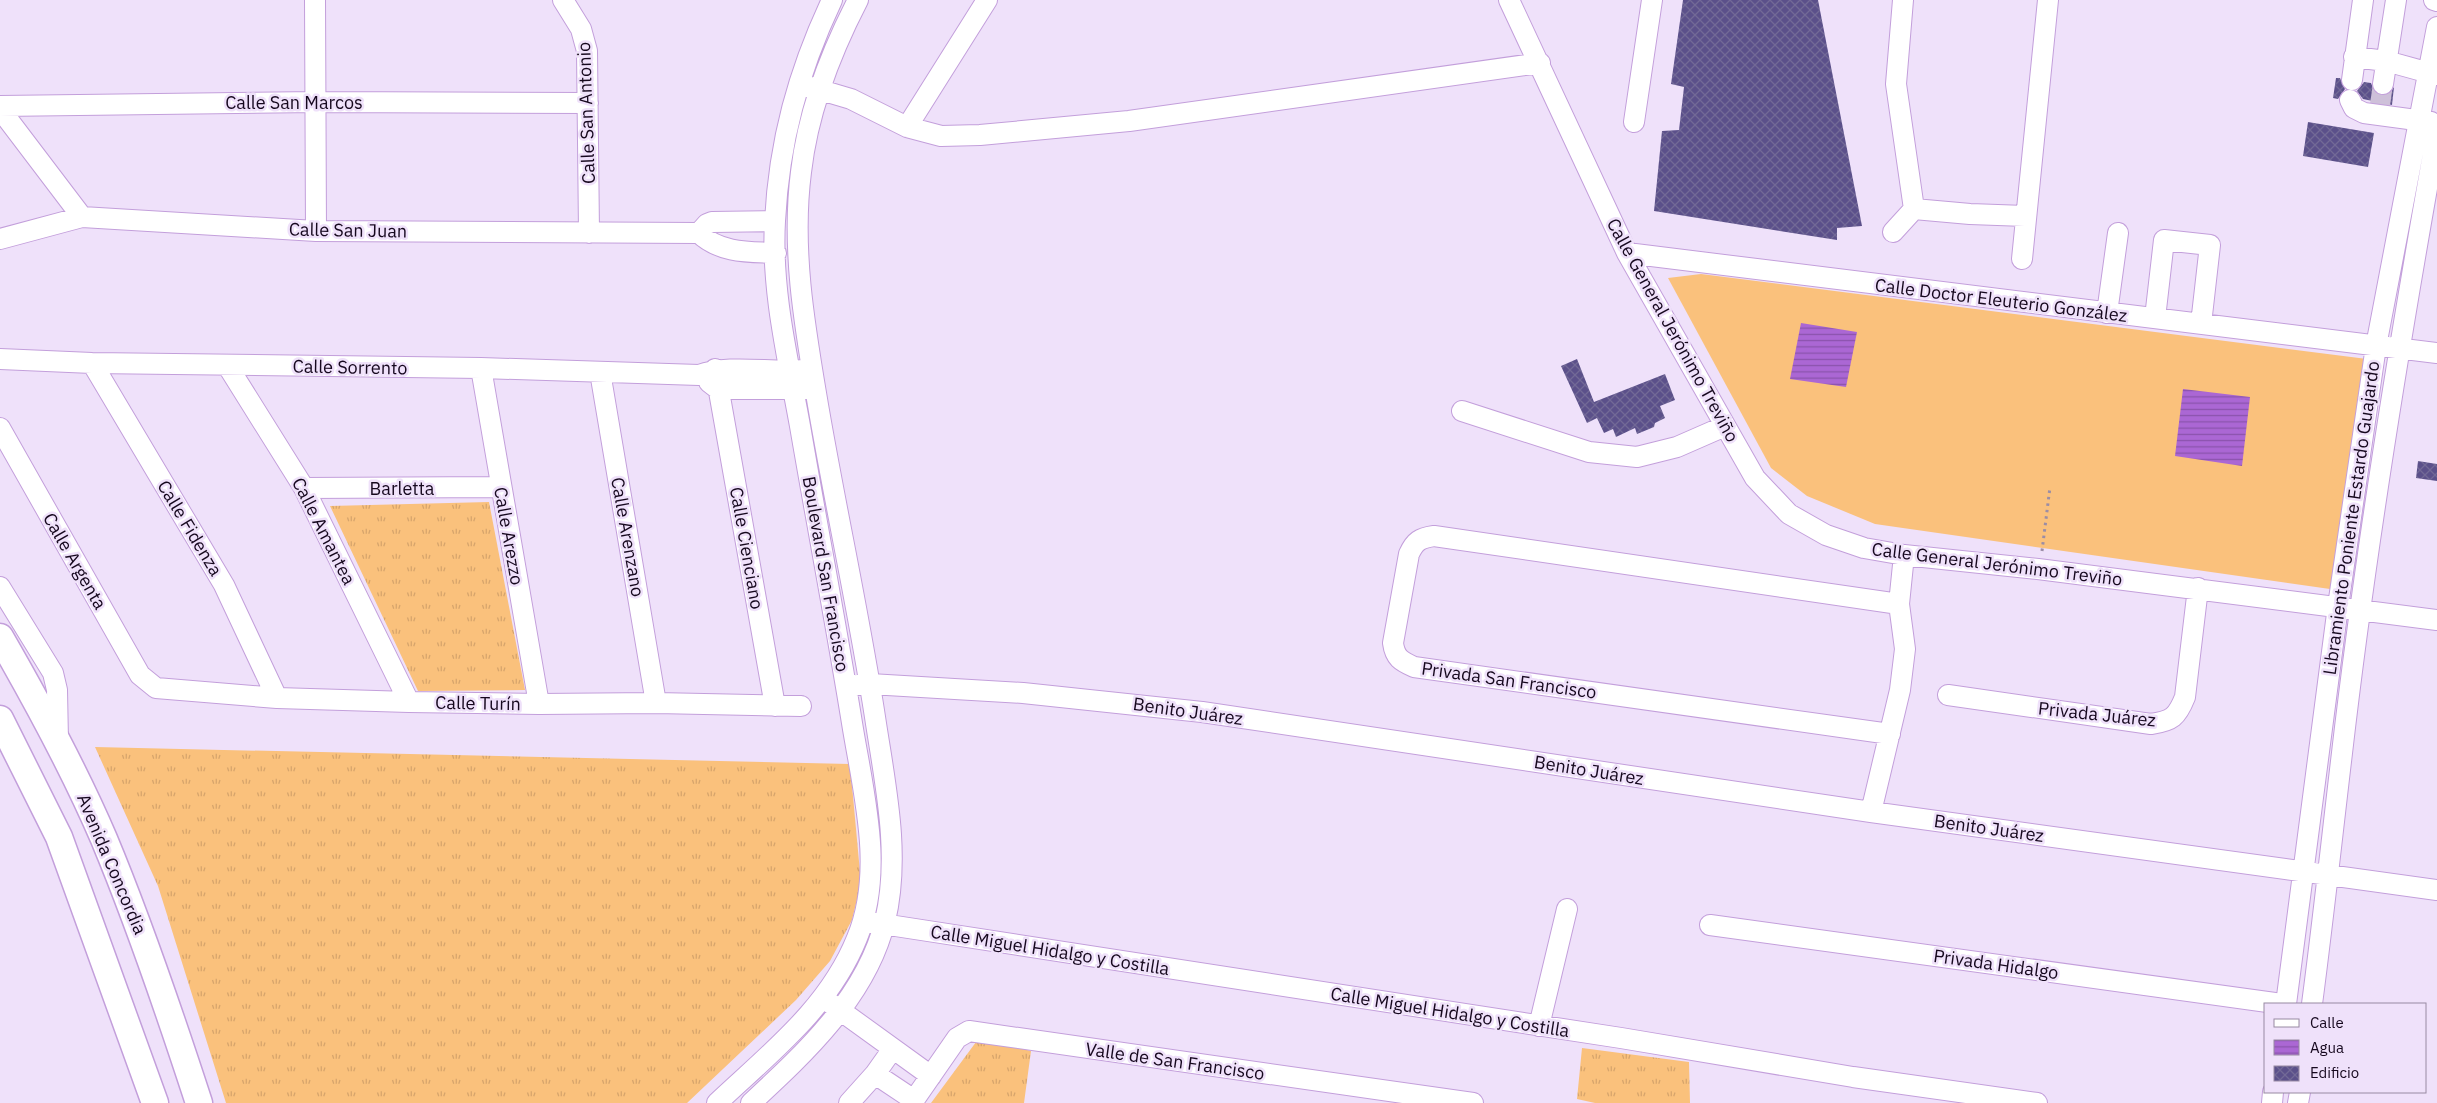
<svg xmlns="http://www.w3.org/2000/svg" width="2437" height="1103" font-family="'IBM Plex Sans',sans-serif">
<defs>
<pattern id="grass-tufts" width="24" height="20" patternUnits="userSpaceOnUse" patternTransform="scale(1.25)"><rect width="24" height="20" fill="#fac17c"/><path d="M3 7l-1-3M5 7V3M7 7l1-3M15 17l-1-3M17 17v-4M19 17l1-3" fill="none" stroke="#d6a46b"/></pattern>
<pattern id="water-rules" width="6" height="5" patternUnits="userSpaceOnUse" patternTransform="scale(1.25)"><rect width="6" height="5" fill="#ab67d4"/><path d="M0 2.5h6" fill="none" stroke="#8a53ab"/></pattern>
<pattern id="building-cross-hatch" width="8" height="8" patternUnits="userSpaceOnUse" patternTransform="scale(1.25)"><rect width="8" height="8" fill="#5b508a"/><path d="M0 0l8 8M0 8l8-8" fill="none" stroke="#726996"/></pattern>
</defs>
<rect width="100%" height="100%" fill="#efe1fa"/>
<!-- grass -->
<path fill="url(#grass-tufts)" d="M 489,502 L 525,690 L 418,691 L 330,506 Z
M 95,747 L 850,764 L 861,883 L 852,920 L 830,961 L 796,1000 L 687,1103 L 226,1103 L 158,886 Z
M 979,1038 L 1031,1051 L 1024,1103 L 931,1103 Z
M 1582,1048 L 1689,1062 L 1690,1103 L 1595,1103 L 1577,1099 Z"/>
<!-- pitch -->
<path fill="#fac17c" d="M 1701,274 L 2367,359 L 2330,589 L 1875,524 L 1807,496 L 1771,468 L 1668,278 Z"/>
<!-- water -->
<path fill="url(#water-rules)" d="M 1801,323 L 1857,332 L 1846,387 L 1790,379 Z
M 2183,389 L 2250,397 L 2242,466 L 2175,456 Z"/>
<!-- building -->
<path fill="url(#building-cross-hatch)" d="M 1683,0 L 1818,0 L 1862,226 L 1837,228 L 1837,240 L 1654,211 L 1662,131 L 1679,130 L 1684,87 L 1671,84 Z
M 2336,78 L 2340,78 L 2345,89 L 2338,99 L 2333,98 Z
M 2364,82 L 2371,83 L 2375,93 L 2382,96 L 2388,95 L 2394,87 L 2392,105 L 2363,99 L 2357,91 Z
M 2308,122 L 2374,133 L 2368,167 L 2303,156 Z
M 1577,359 L 1594,402 L 1665,374 L 1675,400 L 1660,406 L 1665,418 L 1655,423 L 1654,427 L 1637,434 L 1635,428 L 1616,437 L 1613,429 L 1604,433 L 1597,418 L 1587,423 L 1561,366 Z
M 2418,461 L 2437,464 L 2437,481 L 2416,478 Z"/>
<g fill="none" stroke-linecap="round" stroke-linejoin="round">
<!-- minor-tunnel -->
<path stroke="#cec0d9" stroke-width="20" stroke-dasharray="20 10" stroke-linecap="butt" d="M 2380,105 L 2383,84"/>
<defs>
<path id="minor" d="M 315,0 L 316,231
M 563,0 L 581,29 L 587,51 L 589,233
M 1509,0 L 1627,253 L 1755,478 L 1789,514 L 1826,535 L 1864,548 L 1904,555 L 2038,569 L 2437,620
M 1903,0 L 1896,84 L 1914,209
M 2434,0 L 2437,1
M 2354,57 L 2386,61 L 2437,75
M 2352,80 L 2363,0
M 2383,84 L 2396,0
M 807,86 L 851,99 L 907,127 L 941,136 L 980,135 L 1129,121 L 1540,63
M 2350,100 L 2354,108 L 2364,113 L 2431,122
M 0,106 L 317,102 L 588,103
M 0,109 L 82,217
M 1634,122 L 1652,0
M 907,127 L 987,0
M 1914,209 L 1970,214 L 2025,216
M 1893,232 L 1914,209
M 699,233 L 707,224 L 712,222 L 775,221
M 0,239 L 82,217 L 316,231 L 699,233 C 719,253 749,252 776,253
M 1627,253 L 2437,353
M 2022,259 L 2048,0
M 2107,313 L 2118,233
M 2155,318 L 2164,240 L 2210,245 L 2201,324
M 0,359 L 92,363 L 481,368 L 699,375 C 730,364 770,373 804,370
M 92,363 L 224,585 L 277,698
M 227,365 L 304,488 L 409,702
M 481,368 L 539,704
M 715,369 L 775,706
M 600,372 L 656,703
M 709,382 L 718,389 L 805,389
M 1462,411 L 1589,452 L 1637,457 L 1677,447 L 1725,426
M 0,428 L 140,675 L 156,688 L 277,698 L 409,702 L 539,704 L 656,703 L 801,706
M 304,488 L 500,487
M 0,587 L 53,673 L 57,690 L 58,741
M 846,686 L 870,684 L 1023,693 L 1202,712 L 1871,812 L 2437,890
M 1948,695 L 2151,724 C 2172,721 2177,717 2185,697 L 2198,588
M 1890,734 L 1414,667 C 1401,661 1395,658 1393,643 L 1409,554 C 1415,541 1420,538 1434,536 L 1899,604
M 1871,812 L 1900,690 L 1905,649 L 1899,604 L 1904,555
M 863,921 L 1621,1038 L 1853,1077 L 2037,1103
M 1710,925 L 2282,1004
M 830,1003 L 931,1076
M 2286,1004 L 2338,606 L 2376,346 L 2437,27
M 2312,1004 C 2323,921 2332,837 2342,753 C 2366,545 2400,338 2437,132
M 1539,1026 L 1567,909
M 875,1074 L 914,1100
M 717,1103 C 770,1053 829,1008 857,938 C 885,870 863,792 852,723 C 836,624 817,525 800,426 C 788,359 771,290 775,221 C 779,142 798,72 832,0
M 751,1103 C 805,1053 867,996 885,921 C 901,854 885,784 875,717 C 859,613 836,510 818,405 C 805,328 791,250 801,172 C 808,111 830,54 858,0
M 849,1103 L 875,1074 L 892,1050
M 912,1103 L 957,1038 L 969,1031 L 1473,1103
M 2272,1103 L 2273,1092
M 2298,1103 L 2300,1092"/>
<path id="major" d="M 0,637 C 38,703 74,769 104,839 C 140,925 170,1014 199,1103
M 0,719 L 59,837 L 155,1103"/>
</defs>
<!-- minor casing -->
<use href="#minor" stroke="#c39fdb" stroke-width="22"/>
<!-- major casing -->
<use href="#major" stroke="#c39fdb" stroke-width="29"/>
<!-- path -->
<path stroke="#9b8da5" stroke-width="3" stroke-dasharray="2.5 4" stroke-linecap="butt" d="M 2042,551 L 2050,487"/>
<!-- minor -->
<use href="#minor" stroke="#fff" stroke-width="20"/>
<!-- major -->
<use href="#major" stroke="#fff" stroke-width="26"/>
</g>
<g text-anchor="middle" dominant-baseline="central" stroke-width="5" stroke-linejoin="round" paint-order="stroke">
<!-- street labels -->
<g font-size="18" fill="#16081e" stroke="#efe1fa">
<text x="294" y="102">Calle San Marcos</text>
<text transform="translate(586 113) rotate(-92)">Calle San Antonio</text>
<text transform="translate(348 230) rotate(1)">Calle San Juan</text>
<text transform="translate(2001 300) rotate(7)">Calle Doctor Eleuterio González</text>
<text transform="translate(1673 330) rotate(61)">Calle General Jerónimo Treviño</text>
<text transform="translate(350 367) rotate(1)">Calle Sorrento</text>
<text x="402" y="488">Barletta</text>
<text transform="translate(2351 518) rotate(-82)">Libramiento Poniente Estardo Guajardo</text>
<text transform="translate(190 528) rotate(59)">Calle Fidenza</text>
<text transform="translate(324 531) rotate(63)">Calle Amantea</text>
<text transform="translate(509 536) rotate(80)">Calle Arezzo</text>
<text transform="translate(628 537) rotate(80)">Calle Arenzano</text>
<text transform="translate(747 548) rotate(80)">Calle Cienciano</text>
<text transform="translate(75 561) rotate(60)">Calle Argenta</text>
<text transform="translate(1997 564) rotate(7)">Calle General Jerónimo Treviño</text>
<text transform="translate(826 574) rotate(80)">Boulevard San Francisco</text>
<text transform="translate(1509 680) rotate(8)">Privada San Francisco</text>
<text transform="translate(478 703) rotate(1)">Calle Turín</text>
<text transform="translate(1188 711) rotate(8)">Benito Juárez</text>
<text transform="translate(2097 714) rotate(6)">Privada Juárez</text>
<text transform="translate(1589 770) rotate(9)">Benito Juárez</text>
<text transform="translate(1989 828) rotate(8)">Benito Juárez</text>
<text transform="translate(112 864) rotate(67)">Avenida Concordia</text>
<text transform="translate(1050 950) rotate(9)">Calle Miguel Hidalgo y Costilla</text>
<text transform="translate(1996 964) rotate(8)">Privada Hidalgo</text>
<text transform="translate(1450 1012) rotate(9)">Calle Miguel Hidalgo y Costilla</text>
<text transform="translate(1175 1061) rotate(8)">Valle de San Francisco</text>
</g>
</g>
<!-- legend -->
<rect x="2264" y="1003" width="162" height="90" fill="#efe1fa" stroke="#988aa2"/>
<rect x="2274" y="1019" width="25" height="8" fill="#ffffff" stroke="#988aa2"/>
<text x="2310" y="1028" font-size="15" fill="#16081e">Calle</text>
<rect x="2274" y="1040" width="25" height="15" fill="url(#water-rules)" stroke="#988aa2"/>
<text x="2310" y="1053" font-size="15" fill="#16081e">Agua</text>
<rect x="2274" y="1066" width="25" height="15" fill="url(#building-cross-hatch)" stroke="#988aa2"/>
<text x="2310" y="1078" font-size="15" fill="#16081e">Edificio</text>
</svg>
